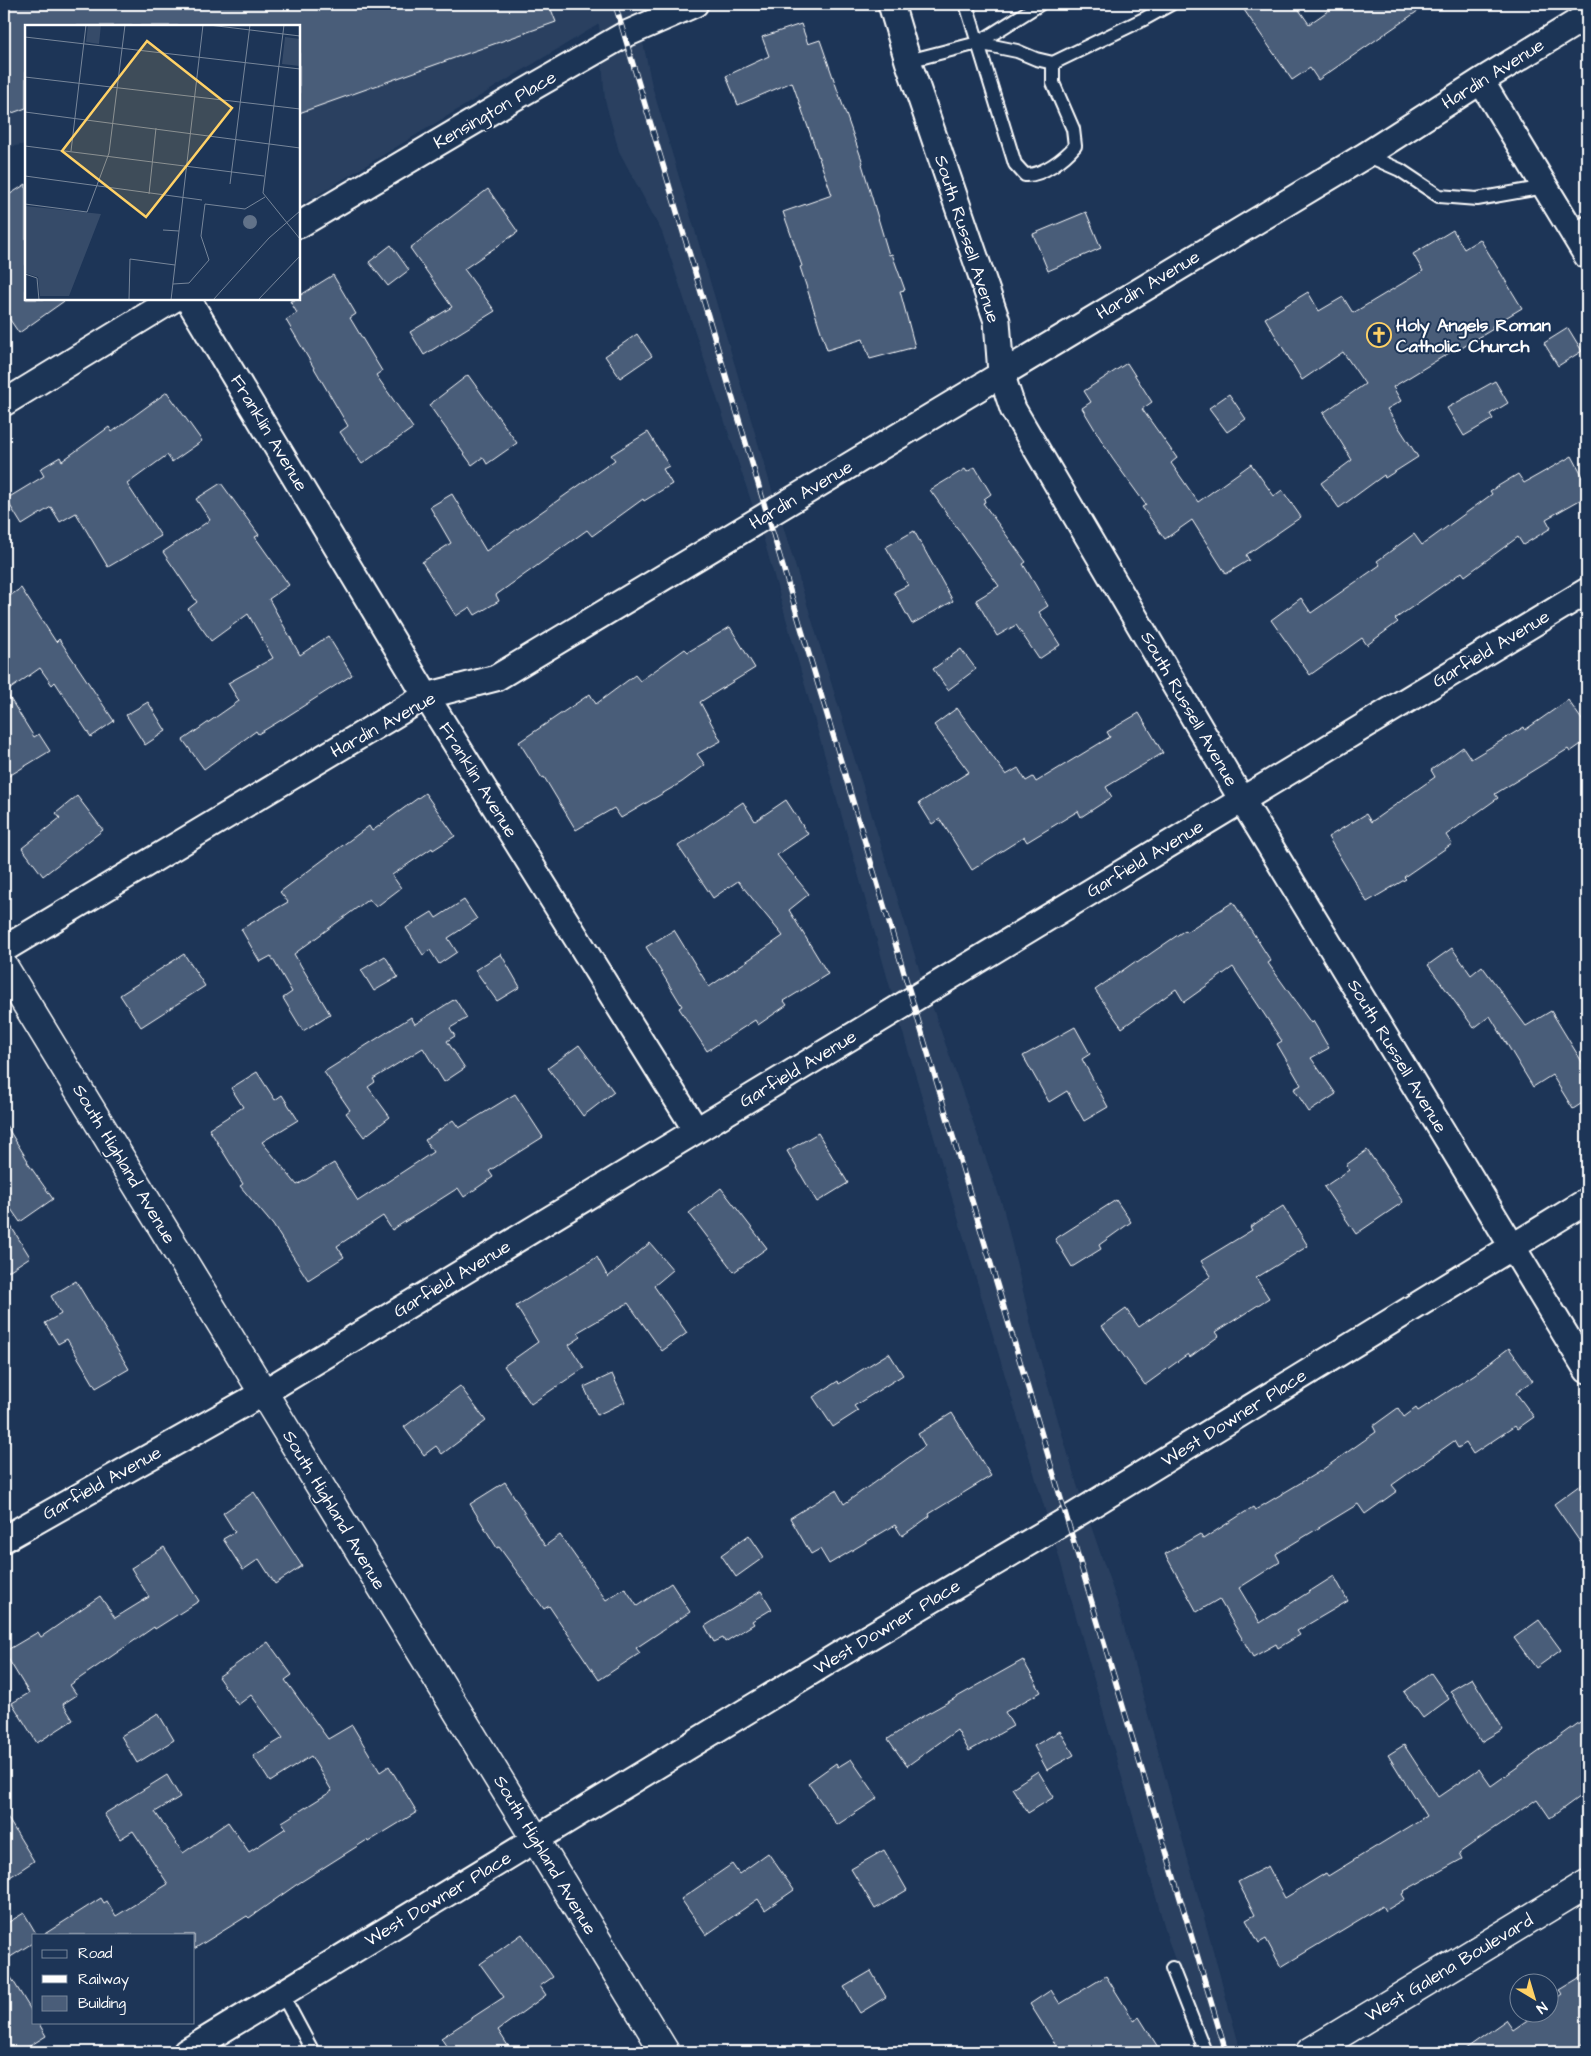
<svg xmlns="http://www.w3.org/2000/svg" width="1591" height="2056" font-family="'Architects Daughter',sans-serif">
<rect width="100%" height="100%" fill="#1d3557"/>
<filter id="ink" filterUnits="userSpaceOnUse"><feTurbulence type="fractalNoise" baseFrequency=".02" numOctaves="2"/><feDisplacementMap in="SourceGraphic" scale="10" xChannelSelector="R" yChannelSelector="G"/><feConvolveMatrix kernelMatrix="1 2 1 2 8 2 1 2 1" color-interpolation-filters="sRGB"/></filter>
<g filter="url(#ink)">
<!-- built -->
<path fill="#2a4161" d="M 4,4 L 635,4 L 652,86 L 771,487 L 920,972 L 1003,1207 L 1035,1342 L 1077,1485 L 1117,1602 L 1241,2052 L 1209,2052 L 1170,1946 L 1060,1560 L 903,1033 L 764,540 L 662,232 L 619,151 L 605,100 L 599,24 L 299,206 L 299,26 L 26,26 L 26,144 L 4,148 Z"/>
<!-- building -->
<path fill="#4a5d79" stroke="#fff" d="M 4,4 L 549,4 L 556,22 L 299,113 L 299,26 L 26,26 L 26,108 L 4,116 Z
M 1240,4 L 1295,4 L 1309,24 L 1338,4 L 1428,4 L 1318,80 L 1310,68 L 1292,80 Z
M 801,24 L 808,44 L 820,40 L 863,163 L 862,164 L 889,255 L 892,254 L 905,290 L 900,291 L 915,347 L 870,359 L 863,339 L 827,350 L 800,267 L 802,266 L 783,212 L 832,195 L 792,82 L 738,105 L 726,76 L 769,56 L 762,37 Z
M 26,184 L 26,299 L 67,299 L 19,333 L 4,311 L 4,198 Z
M 488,189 L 518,232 L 464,269 L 495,311 L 424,355 L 410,332 L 452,307 L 410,248 Z
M 1086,212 L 1101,248 L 1048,271 L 1033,234 Z
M 1453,230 L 1464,249 L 1480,239 L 1522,308 L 1492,326 L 1493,329 L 1455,352 L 1454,350 L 1393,387 L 1401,401 L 1387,409 L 1418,457 L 1385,478 L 1384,475 L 1339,508 L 1321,483 L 1352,460 L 1323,413 L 1365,384 L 1343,352 L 1302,380 L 1265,318 L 1308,292 L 1319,311 L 1343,297 L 1353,313 L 1423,271 L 1413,254 Z
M 391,245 L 409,270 L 388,286 L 369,262 Z
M 333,275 L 356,314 L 350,318 L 382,371 L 376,375 L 413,428 L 362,464 L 340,432 L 348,426 L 286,320 L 297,313 L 290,301 L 299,299 L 299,296 Z
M 1568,328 L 1582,351 L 1558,366 L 1544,343 Z
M 637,334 L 652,356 L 620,378 L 605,356 Z
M 1127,363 L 1152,402 L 1142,409 L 1177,458 L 1171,463 L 1198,502 L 1251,464 L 1274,496 L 1282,490 L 1301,517 L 1246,555 L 1249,560 L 1226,574 L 1192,520 L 1165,539 L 1142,507 L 1146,505 L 1112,458 L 1082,408 L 1091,402 L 1084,391 Z
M 468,375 L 517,443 L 487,464 L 483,457 L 472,465 L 429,405 Z
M 1495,381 L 1508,403 L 1490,414 L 1493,419 L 1464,436 L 1447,408 Z
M 167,392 L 202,441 L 172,462 L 167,455 L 127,484 L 161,536 L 108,567 L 76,513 L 60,522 L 51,507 L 22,525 L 6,499 L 44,476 L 40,469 L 60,457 L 62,461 L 109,427 L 112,432 Z
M 1229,394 L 1246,419 L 1227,432 L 1209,408 Z
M 648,432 L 669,466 L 663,469 L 672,484 L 644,501 L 643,499 L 592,536 L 587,530 L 496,595 L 499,601 L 475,615 L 470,607 L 456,616 L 422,562 L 451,543 L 430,507 L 452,494 L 486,551 L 615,460 L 611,455 Z
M 1572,456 L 1587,484 L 1587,496 L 1546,519 L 1551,528 L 1523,545 L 1518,537 L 1465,576 L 1462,572 L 1395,619 L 1398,622 L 1367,645 L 1362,638 L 1310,675 L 1271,620 L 1301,598 L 1311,613 L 1380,565 L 1377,561 L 1414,534 L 1422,545 L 1492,494 L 1490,491 L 1518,474 L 1524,483 Z
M 975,467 L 991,494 L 984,499 L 985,502 L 983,503 L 1026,562 L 1023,564 L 1048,606 L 1039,612 L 1060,645 L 1039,659 L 1016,625 L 997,636 L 976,600 L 999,586 L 930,490 L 965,469 L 967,472 Z
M 221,483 L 259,535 L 255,537 L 289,585 L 269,599 L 300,655 L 328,636 L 352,675 L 283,719 L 258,734 L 256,731 L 204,769 L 183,740 L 239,701 L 228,683 L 273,658 L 248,614 L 211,641 L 188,609 L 197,602 L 163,552 L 210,520 L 196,499 Z
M 914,531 L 953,601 L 912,624 L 894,592 L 908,585 L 886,547 Z
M 21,588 L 56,642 L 59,639 L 114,721 L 91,737 L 55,682 L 52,685 L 40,668 L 6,692 L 34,737 L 39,734 L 50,751 L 4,779 L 4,600 Z
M 730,627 L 755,668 L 700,702 L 721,741 L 697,754 L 705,765 L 682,782 L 621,818 L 614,808 L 576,830 L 544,777 L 542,778 L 519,742 L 590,694 L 596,704 L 635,675 L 640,681 L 685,649 L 688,652 Z
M 961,649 L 976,669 L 948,690 L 933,669 Z
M 1568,700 L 1587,727 L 1587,740 L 1570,752 L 1568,749 L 1495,794 L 1498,798 L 1446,835 L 1452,844 L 1404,877 L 1406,879 L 1367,902 L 1328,837 L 1366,814 L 1371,822 L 1435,777 L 1431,770 L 1463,747 L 1471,759 L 1524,727 L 1525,730 Z
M 148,702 L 166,731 L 145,745 L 126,715 Z
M 957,708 L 1006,775 L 1018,768 L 1026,781 L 1033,777 L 1036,782 L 1110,737 L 1107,732 L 1139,713 L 1163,753 L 1106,787 L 1112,797 L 1081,817 L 1078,811 L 1027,842 L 1024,837 L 972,870 L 940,819 L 932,824 L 919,803 L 969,772 L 934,725 Z
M 425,793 L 455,836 L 433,850 L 432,848 L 392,875 L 401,888 L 376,907 L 369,899 L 294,954 L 330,1014 L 303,1031 L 283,998 L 292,992 L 271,956 L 260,962 L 241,929 L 288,902 L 280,892 L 335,851 L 369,826 L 372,831 Z
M 77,796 L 103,830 L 43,876 L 22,848 L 60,818 L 56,813 Z
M 786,800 L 808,834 L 777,855 L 809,894 L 789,910 L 828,974 L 784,1001 L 787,1005 L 758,1025 L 755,1020 L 707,1051 L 679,1008 L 682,1006 L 646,947 L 674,930 L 709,987 L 783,936 L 738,881 L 713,898 L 678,846 L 743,802 L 755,821 Z
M 464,900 L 477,919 L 448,938 L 457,952 L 439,964 L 430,950 L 423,955 L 406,928 L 432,912 L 436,918 Z
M 1233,902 L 1271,961 L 1268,963 L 1311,1023 L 1313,1021 L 1329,1048 L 1311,1058 L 1336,1094 L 1309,1112 L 1294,1089 L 1301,1085 L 1277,1044 L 1282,1041 L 1233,967 L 1184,1002 L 1176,989 L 1122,1028 L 1095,990 L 1136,961 L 1137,963 L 1185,930 L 1186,932 Z
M 1452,948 L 1471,975 L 1482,966 L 1526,1026 L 1551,1011 L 1587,1070 L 1587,1100 L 1573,1109 L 1552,1075 L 1533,1087 L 1490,1016 L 1474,1028 L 1428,965 Z
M 184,954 L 205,986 L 141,1027 L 120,995 Z
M 501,954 L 520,987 L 497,1001 L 475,970 Z
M 385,956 L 398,977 L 374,991 L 361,970 Z
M 455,999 L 467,1018 L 450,1028 L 455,1036 L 447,1041 L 465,1068 L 444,1082 L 423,1048 L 373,1079 L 375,1082 L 368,1087 L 390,1117 L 364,1137 L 346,1113 L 350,1110 L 324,1072 L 411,1017 L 415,1024 Z
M 1075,1027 L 1090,1054 L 1082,1059 L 1108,1107 L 1084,1121 L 1067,1091 L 1049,1102 L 1023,1056 Z
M 579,1045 L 614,1092 L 583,1116 L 548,1068 Z
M 257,1072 L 275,1100 L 282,1095 L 298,1120 L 262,1142 L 297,1185 L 334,1163 L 358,1201 L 433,1152 L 425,1140 L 453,1120 L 459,1128 L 515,1094 L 543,1137 L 489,1171 L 493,1177 L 464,1197 L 458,1188 L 392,1230 L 383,1216 L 337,1246 L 344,1257 L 308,1280 L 273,1225 L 240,1186 L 243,1184 L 209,1129 L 243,1107 L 231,1088 Z
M 4,1122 L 28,1161 L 27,1162 L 53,1199 L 20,1222 L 4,1199 Z
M 818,1133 L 848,1183 L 817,1202 L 787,1151 Z
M 1367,1150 L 1403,1202 L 1356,1234 L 1324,1187 L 1349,1170 L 1346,1165 Z
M 721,1188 L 767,1248 L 734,1272 L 689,1213 Z
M 1116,1200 L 1131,1222 L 1099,1245 L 1101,1249 L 1072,1267 L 1055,1239 Z
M 1283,1206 L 1308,1246 L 1256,1278 L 1269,1298 L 1216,1332 L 1219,1336 L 1190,1357 L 1188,1354 L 1145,1385 L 1102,1326 L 1126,1309 L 1139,1327 L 1211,1276 L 1201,1261 L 1252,1230 L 1250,1227 Z
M 4,1215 L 30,1257 L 4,1274 Z
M 650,1243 L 673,1270 L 654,1286 L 687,1333 L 662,1351 L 628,1303 L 578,1332 L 581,1337 L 569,1345 L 584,1368 L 531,1404 L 504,1366 L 538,1342 L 516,1306 L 597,1257 L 608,1277 Z
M 76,1281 L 129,1369 L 96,1388 L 67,1339 L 58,1344 L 45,1323 L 61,1314 L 51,1296 Z
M 1509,1348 L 1533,1381 L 1516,1393 L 1534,1417 L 1517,1429 L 1515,1426 L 1473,1454 L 1466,1443 L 1458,1448 L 1454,1441 L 1392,1485 L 1397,1491 L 1365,1514 L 1358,1504 L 1276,1554 L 1280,1562 L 1239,1588 L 1260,1623 L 1334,1576 L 1348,1601 L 1297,1631 L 1300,1635 L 1278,1648 L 1276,1644 L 1253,1657 L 1219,1599 L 1197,1612 L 1165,1554 L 1200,1534 L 1203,1539 L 1253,1507 L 1255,1510 L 1322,1470 L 1376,1432 L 1373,1426 L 1398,1408 L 1404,1417 L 1416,1408 L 1418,1411 L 1475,1374 Z
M 889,1353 L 903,1375 L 854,1406 L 858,1411 L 833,1427 L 813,1397 L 838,1381 L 839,1384 Z
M 612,1374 L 625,1402 L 597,1415 L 584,1387 Z
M 460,1386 L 486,1421 L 442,1454 L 436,1446 L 424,1455 L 404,1427 Z
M 952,1413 L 991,1476 L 929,1514 L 930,1516 L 902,1536 L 895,1525 L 829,1564 L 820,1549 L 811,1554 L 790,1518 L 836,1490 L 844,1504 L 925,1446 L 918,1434 Z
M 1587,1480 L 1587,1552 L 1554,1504 Z
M 505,1482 L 545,1546 L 560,1535 L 606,1600 L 625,1588 L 637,1606 L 671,1583 L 690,1612 L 636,1648 L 640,1653 L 599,1680 L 549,1606 L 544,1609 L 499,1547 L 497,1548 L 470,1504 Z
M 254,1492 L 302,1566 L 275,1584 L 259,1559 L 243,1570 L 223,1539 L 235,1532 L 223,1513 Z
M 749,1535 L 764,1557 L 736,1577 L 721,1555 Z
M 164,1547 L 199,1601 L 155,1629 L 154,1627 L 70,1685 L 77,1695 L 63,1704 L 73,1720 L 37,1743 L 12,1703 L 29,1693 L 4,1652 L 38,1632 L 41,1637 L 100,1596 L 115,1618 L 149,1597 L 131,1568 Z
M 761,1591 L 772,1609 L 752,1621 L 754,1624 L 725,1642 L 723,1638 L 714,1642 L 705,1626 Z
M 1539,1620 L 1561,1650 L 1536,1668 L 1514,1638 Z
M 268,1642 L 292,1675 L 285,1680 L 328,1739 L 352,1725 L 380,1772 L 389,1766 L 417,1812 L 368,1842 L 367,1840 L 296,1885 L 249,1918 L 247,1916 L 194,1949 L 194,1935 L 43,1935 L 101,1898 L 104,1903 L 107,1901 L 116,1916 L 168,1884 L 133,1831 L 120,1839 L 104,1814 L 167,1775 L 180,1797 L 155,1812 L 183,1853 L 228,1822 L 249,1852 L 286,1828 L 282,1822 L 332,1791 L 311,1756 L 270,1782 L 253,1756 L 283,1738 L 251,1695 L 238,1705 L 218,1677 Z
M 1023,1660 L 1041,1692 L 1005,1712 L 1013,1726 L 969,1751 L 957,1730 L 907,1766 L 888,1739 L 916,1720 Z
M 1431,1673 L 1449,1699 L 1423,1718 L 1404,1692 Z
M 1472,1678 L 1503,1729 L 1481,1742 L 1450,1691 Z
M 158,1713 L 174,1740 L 137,1763 L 121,1736 Z
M 1587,1717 L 1587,1791 L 1550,1818 L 1537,1799 L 1459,1853 L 1462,1859 L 1404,1891 L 1405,1892 L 1402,1894 L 1405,1899 L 1385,1911 L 1382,1906 L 1281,1967 L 1266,1939 L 1259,1943 L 1246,1920 L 1255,1915 L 1238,1882 L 1268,1866 L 1285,1898 L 1326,1873 L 1328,1876 L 1426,1816 L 1388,1755 L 1404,1745 L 1438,1797 L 1479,1769 L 1491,1786 Z
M 1060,1731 L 1074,1755 L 1047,1770 L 1034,1746 Z
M 851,1759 L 878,1798 L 837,1825 L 808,1783 L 836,1763 L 838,1767 Z
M 1038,1771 L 1054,1797 L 1028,1813 L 1012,1788 Z
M 4,1812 L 34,1861 L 4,1881 Z
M 884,1850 L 907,1890 L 875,1909 L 851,1869 Z
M 768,1853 L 794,1890 L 765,1910 L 758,1899 L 706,1935 L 681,1899 L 732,1864 L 739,1874 Z
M 24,1913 L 37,1935 L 34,1935 L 34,1942 L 4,1961 L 4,1925 Z
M 522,1934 L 553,1977 L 540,1986 L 546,1995 L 498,2030 L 512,2052 L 450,2052 L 441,2038 L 504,1997 L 480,1964 Z
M 4,1966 L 34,2015 L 34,2022 L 38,2022 L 46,2036 L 20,2052 L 4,2052 Z
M 871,1971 L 886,1997 L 860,2013 L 844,1987 Z
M 1587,1973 L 1587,2041 L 1572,2052 L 1461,2052 L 1506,2020 L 1513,2030 L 1536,2014 L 1548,2014 L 1548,2004 L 1562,1994 L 1559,1990 Z
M 1106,1976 L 1134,2021 L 1139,2017 L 1161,2052 L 1060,2052 L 1030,2004 L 1051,1990 L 1060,2004 Z"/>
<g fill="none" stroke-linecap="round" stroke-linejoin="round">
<defs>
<path id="service" d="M 966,4 L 1015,164 L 1025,175 C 1042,176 1065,158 1075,146 L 1073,129 L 1053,83 L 1053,63
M 978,43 L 1017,51 L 1036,59 L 1053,63 L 1144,19 L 1171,4
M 908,61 L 978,43 L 1040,4
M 1366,155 L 1400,170 L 1439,196 L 1477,199 L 1545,187
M 1572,230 L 1587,222
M 1172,1968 L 1205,2052
M 282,1994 L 313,2052"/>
<path id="minor" d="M 891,4 L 908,61 L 997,321 L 1001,373 L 1013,409 L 1242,800 L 1587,1370
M 1481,81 L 1587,256
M 299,225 L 507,102 L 624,35 L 695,4
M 188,299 L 426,696 L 696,1130
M 4,403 L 174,299
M 4,949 L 426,696 L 496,678 L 1366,155 L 1481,81 L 1587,16
M 4,1539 L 263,1393 L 1587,591
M 186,2052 L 837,1656 L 1067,1520 L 1587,1201"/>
<path id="tertiary" d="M 4,967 L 665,2052"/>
<path id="primary" d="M 1310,2052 L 1587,1884"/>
</defs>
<!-- service casing -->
<use href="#service" stroke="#fff" stroke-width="16"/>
<!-- minor casing -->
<use href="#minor" stroke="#fff" stroke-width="29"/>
<!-- tertiary casing -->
<use href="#tertiary" stroke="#fff" stroke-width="31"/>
<!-- primary casing -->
<use href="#primary" stroke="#fff" stroke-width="31"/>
<!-- service -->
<use href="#service" stroke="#1d3557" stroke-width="12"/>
<!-- minor -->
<use href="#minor" stroke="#1d3557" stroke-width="25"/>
<!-- tertiary -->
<use href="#tertiary" stroke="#1d3557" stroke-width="28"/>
<!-- primary -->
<use href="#primary" stroke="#1d3557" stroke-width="28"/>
<defs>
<path id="rail" d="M 615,4 L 1226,2052"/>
</defs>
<!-- rail casing -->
<use href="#rail" stroke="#fff" stroke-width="5.5"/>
<!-- rail -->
<use href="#rail" stroke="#1d3557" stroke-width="4" stroke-dasharray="11" stroke-linecap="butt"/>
</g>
</g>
<!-- icons -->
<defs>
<symbol id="church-ring" viewBox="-11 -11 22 22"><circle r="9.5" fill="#1d3557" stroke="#ffd166" stroke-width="1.5"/><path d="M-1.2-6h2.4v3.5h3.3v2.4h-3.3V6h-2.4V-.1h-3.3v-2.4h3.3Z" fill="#ffd166"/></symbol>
</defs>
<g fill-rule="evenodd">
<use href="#church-ring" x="1365" y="321" width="28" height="28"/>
</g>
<g text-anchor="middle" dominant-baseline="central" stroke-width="4" stroke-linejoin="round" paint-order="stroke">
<!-- street labels -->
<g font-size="18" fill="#fff" stroke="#1d3557">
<text transform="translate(1493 74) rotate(-32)">Hardin Avenue</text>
<text transform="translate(495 110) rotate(-30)">Kensington Place</text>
<text transform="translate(967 239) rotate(72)">South Russell Avenue</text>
<text transform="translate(1148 285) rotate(-31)">Hardin Avenue</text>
<text transform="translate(269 433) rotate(59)">Franklin Avenue</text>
<text transform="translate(801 495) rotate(-31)">Hardin Avenue</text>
<text transform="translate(1491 649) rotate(-31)">Garfield Avenue</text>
<text transform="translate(1189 709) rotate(60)">South Russell Avenue</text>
<text transform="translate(383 725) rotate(-29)">Hardin Avenue</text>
<text transform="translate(478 780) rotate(58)">Franklin Avenue</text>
<text transform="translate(1145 859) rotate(-31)">Garfield Avenue</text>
<text transform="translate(1397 1056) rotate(59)">South Russell Avenue</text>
<text transform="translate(798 1069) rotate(-31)">Garfield Avenue</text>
<text transform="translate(124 1164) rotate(59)">South Highland Avenue</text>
<text transform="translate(452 1279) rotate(-31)">Garfield Avenue</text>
<text transform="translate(1234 1418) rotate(-32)">West Downer Place</text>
<text transform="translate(102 1483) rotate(-29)">Garfield Avenue</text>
<text transform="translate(334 1510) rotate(59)">South Highland Avenue</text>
<text transform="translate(887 1627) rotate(-31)">West Downer Place</text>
<text transform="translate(545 1855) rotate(59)">South Highland Avenue</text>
<text transform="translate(438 1899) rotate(-31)">West Downer Place</text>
<text transform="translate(1449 1968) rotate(-31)">West Galena Boulevard</text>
</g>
<!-- poi labels -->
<g font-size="18" font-weight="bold" fill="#fff" stroke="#1d3557" text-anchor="start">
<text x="1396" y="325">Holy Angels Roman<tspan x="1396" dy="21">Catholic Church</tspan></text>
</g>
</g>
<!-- overview -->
<g transform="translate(25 25)">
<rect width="275" height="275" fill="#1d3557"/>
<path d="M 63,0 L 76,0 L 74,19 L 61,17 ZM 260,12 L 275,14 L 275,41 L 257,39 ZM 0,181 L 76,189 L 44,271 L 15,271 L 13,252 L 0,248 Z" fill="#364b69"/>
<path d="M218 197a7 7 0 1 1 14 0a7 7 0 1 1-14 0Z" fill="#617289"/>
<path fill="none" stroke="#77869a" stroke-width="1" d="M 184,0 L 275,11M 259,0 L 238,168 L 275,214M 0,12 L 275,44M 0,52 L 275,84M 0,87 L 275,123M 0,121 L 239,151M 46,126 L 61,0M 0,151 L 177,175M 205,159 L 225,0M 124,169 L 131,103M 0,179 L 62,187 L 84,128 L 100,0M 138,205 L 154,206M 0,249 L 12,253 L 14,275M 148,259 L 164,258 L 184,235 L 176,211 L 180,179 L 220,184 L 240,172M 104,275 L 105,234 L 150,240M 146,275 L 178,0M 188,275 L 244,213 L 275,186M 233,275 L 275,231"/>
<path fill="#ffd166" fill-opacity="0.15" stroke="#ffd166" stroke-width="2.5" d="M 122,16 L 207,83 L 121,192 L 37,126 Z"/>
<rect width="275" height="275" fill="none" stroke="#fff" stroke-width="2.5"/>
</g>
<!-- margin -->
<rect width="1591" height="2056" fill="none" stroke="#1d3557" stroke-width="20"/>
<rect x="10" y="10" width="1571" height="2036" fill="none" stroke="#fff" stroke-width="2" filter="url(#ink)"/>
<!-- legend -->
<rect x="32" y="1934" width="162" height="90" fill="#1d3557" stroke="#77869a"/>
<rect x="42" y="1950" width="25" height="8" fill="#1d3557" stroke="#77869a"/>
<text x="78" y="1958" font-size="15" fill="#ffffff">Road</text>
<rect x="42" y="1975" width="25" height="8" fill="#ffffff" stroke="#77869a"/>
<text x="78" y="1984" font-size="15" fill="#ffffff">Railway</text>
<rect x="42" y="1996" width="25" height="15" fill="#4a5d79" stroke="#77869a"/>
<text x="78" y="2008" font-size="15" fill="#ffffff">Building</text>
<!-- north arrow -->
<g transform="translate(1534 1998) rotate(142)"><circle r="24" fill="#1d3557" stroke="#77869a"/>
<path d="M0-4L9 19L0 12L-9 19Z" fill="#ffd166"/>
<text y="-8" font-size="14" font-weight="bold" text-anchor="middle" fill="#ffffff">N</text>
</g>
</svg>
